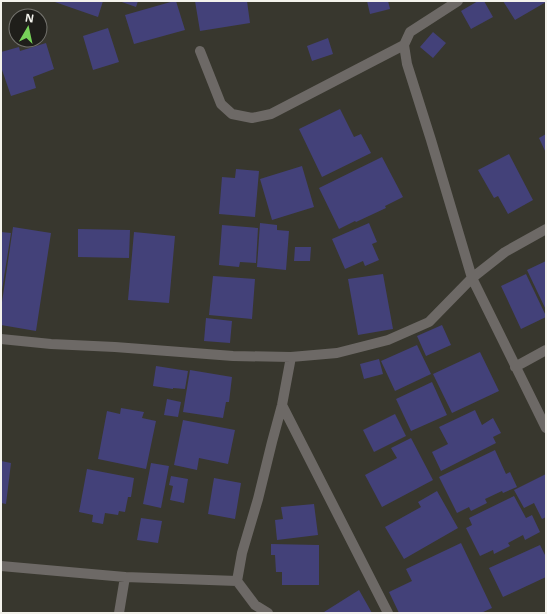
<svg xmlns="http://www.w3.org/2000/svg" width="547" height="614" font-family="'Noto Sans',sans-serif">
<rect width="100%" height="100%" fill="#38372e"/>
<!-- building -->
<path fill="#434179" d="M 52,1 L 103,1 L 98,17 Z
M 119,1 L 138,1 L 136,7 Z
M 174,1 L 176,1 L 185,30 L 134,44 L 125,15 Z
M 195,1 L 247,1 L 250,23 L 200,31 Z
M 367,1 L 388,1 L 390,9 L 370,14 Z
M 478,1 L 484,1 L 493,17 L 471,29 L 461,11 Z
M 503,1 L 546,1 L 546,2 L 515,20 Z
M 108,28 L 119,62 L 93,70 L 83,36 Z
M 433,32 L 446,43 L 433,58 L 420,47 Z
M 328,38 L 333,54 L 312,61 L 307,46 Z
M 46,43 L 54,69 L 33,77 L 36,88 L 11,96 L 1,67 L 1,52 L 19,47 L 20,51 Z
M 340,109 L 354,137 L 361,134 L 371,153 L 322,177 L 299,129 Z
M 546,134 L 546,153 L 539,138 Z
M 509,154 L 533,200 L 508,214 L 498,196 L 494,198 L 478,170 Z
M 382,157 L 403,197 L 385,206 L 386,208 L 356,222 L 355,221 L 339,229 L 319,188 Z
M 302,166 L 314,207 L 272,220 L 260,179 Z
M 236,169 L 259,171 L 255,217 L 219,214 L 222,177 L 235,178 Z
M 260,223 L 277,225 L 277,230 L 289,231 L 286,270 L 257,267 Z
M 369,223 L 377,242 L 372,244 L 379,260 L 365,266 L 363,261 L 345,269 L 332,239 Z
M 222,225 L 258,228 L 256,263 L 240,262 L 239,267 L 219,265 Z
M 13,227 L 51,233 L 36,331 L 1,325 L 1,309 Z
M 78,229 L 130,230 L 129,258 L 78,257 Z
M 1,232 L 11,233 L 2,290 L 1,290 Z
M 134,232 L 175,236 L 169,303 L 128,300 Z
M 295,247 L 311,247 L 310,261 L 294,261 Z
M 546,261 L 546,310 L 527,270 Z
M 383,274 L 393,329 L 358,335 L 348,279 Z
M 526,274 L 546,316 L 546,317 L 521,329 L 501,286 Z
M 213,276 L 255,279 L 252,319 L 209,315 Z
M 206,318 L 232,321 L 230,343 L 204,341 Z
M 442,325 L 451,345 L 426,356 L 417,336 Z
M 417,345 L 431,374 L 395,391 L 381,361 Z
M 480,352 L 499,391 L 452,413 L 433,374 Z
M 379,359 L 383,374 L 364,379 L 360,364 Z
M 156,366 L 188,371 L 185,389 L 173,388 L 173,389 L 153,386 Z
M 190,370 L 232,377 L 229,402 L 226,402 L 223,418 L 183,412 Z
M 432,382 L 447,415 L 411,431 L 396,399 Z
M 167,399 L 181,402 L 178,417 L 164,415 Z
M 121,408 L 144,412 L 142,418 L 156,421 L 146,469 L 98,459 L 107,411 L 120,414 Z
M 475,410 L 482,425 L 493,418 L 501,433 L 493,437 L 496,443 L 441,471 L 432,452 L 448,444 L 439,427 Z
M 395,414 L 406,436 L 374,452 L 363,430 Z
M 183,420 L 235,430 L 228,464 L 199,458 L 197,470 L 174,465 Z
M 411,438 L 433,480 L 382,507 L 365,475 L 397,458 L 391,448 Z
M 495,450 L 506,474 L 510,472 L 517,487 L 503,493 L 502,491 L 485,499 L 487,503 L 471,511 L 469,507 L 457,513 L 439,477 Z
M 1,461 L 11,463 L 6,504 L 1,503 Z
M 151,463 L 169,466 L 161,508 L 143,504 Z
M 87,469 L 134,478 L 131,497 L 128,497 L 125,512 L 119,511 L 118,515 L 105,513 L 103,524 L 92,522 L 93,515 L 79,512 Z
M 546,474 L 546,517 L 542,519 L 534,503 L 524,508 L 514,490 Z
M 171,476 L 188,479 L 184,503 L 170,500 L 173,486 L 169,485 Z
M 214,478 L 241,483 L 235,519 L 208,514 Z
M 437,491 L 458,528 L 404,559 L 385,527 L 421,507 L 418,502 Z
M 514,496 L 526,518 L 532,515 L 540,532 L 525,540 L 523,535 L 508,543 L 510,546 L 494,554 L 493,550 L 480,556 L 466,528 L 472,525 L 469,518 Z
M 314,504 L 318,535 L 277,540 L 275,520 L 283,519 L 281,507 Z
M 141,518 L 162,521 L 158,543 L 137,540 Z
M 461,543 L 492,608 L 481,613 L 399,613 L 389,592 L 412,581 L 406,569 Z
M 271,544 L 319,545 L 319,585 L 282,585 L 282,572 L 276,572 L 275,555 L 271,555 Z
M 540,545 L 546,557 L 546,577 L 503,597 L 489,568 Z
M 359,590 L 372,613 L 325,613 L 324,612 Z"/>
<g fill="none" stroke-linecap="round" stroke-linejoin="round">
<!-- minor -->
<path stroke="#6d6966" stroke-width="10" d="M 458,1 L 410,32 L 404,45 L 407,64 L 431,140 L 472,278 L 546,428
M 200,51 L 221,104 L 232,114 L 252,118 L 271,114 L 404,45
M 1,339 L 51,344 L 115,347 L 233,356 L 291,357 L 337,353 L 388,340 L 429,322 L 472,278 L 505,252 L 546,229
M 515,367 L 546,350
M 282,405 L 388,613
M 1,566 L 125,577 L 237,581
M 119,613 L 125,577
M 268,613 L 255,605 L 237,581 L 242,553 L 258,499 L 272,442 L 282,405 L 291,357"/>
</g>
<!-- border -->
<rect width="547" height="614" fill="none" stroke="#f3f2ec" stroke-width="4"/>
<!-- north arrow -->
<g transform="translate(28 28) rotate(9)"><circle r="19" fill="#1f1e1a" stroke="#74736e"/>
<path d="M0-3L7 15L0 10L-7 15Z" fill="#77d259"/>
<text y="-6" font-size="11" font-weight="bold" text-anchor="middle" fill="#f3f2ec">N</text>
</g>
</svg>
